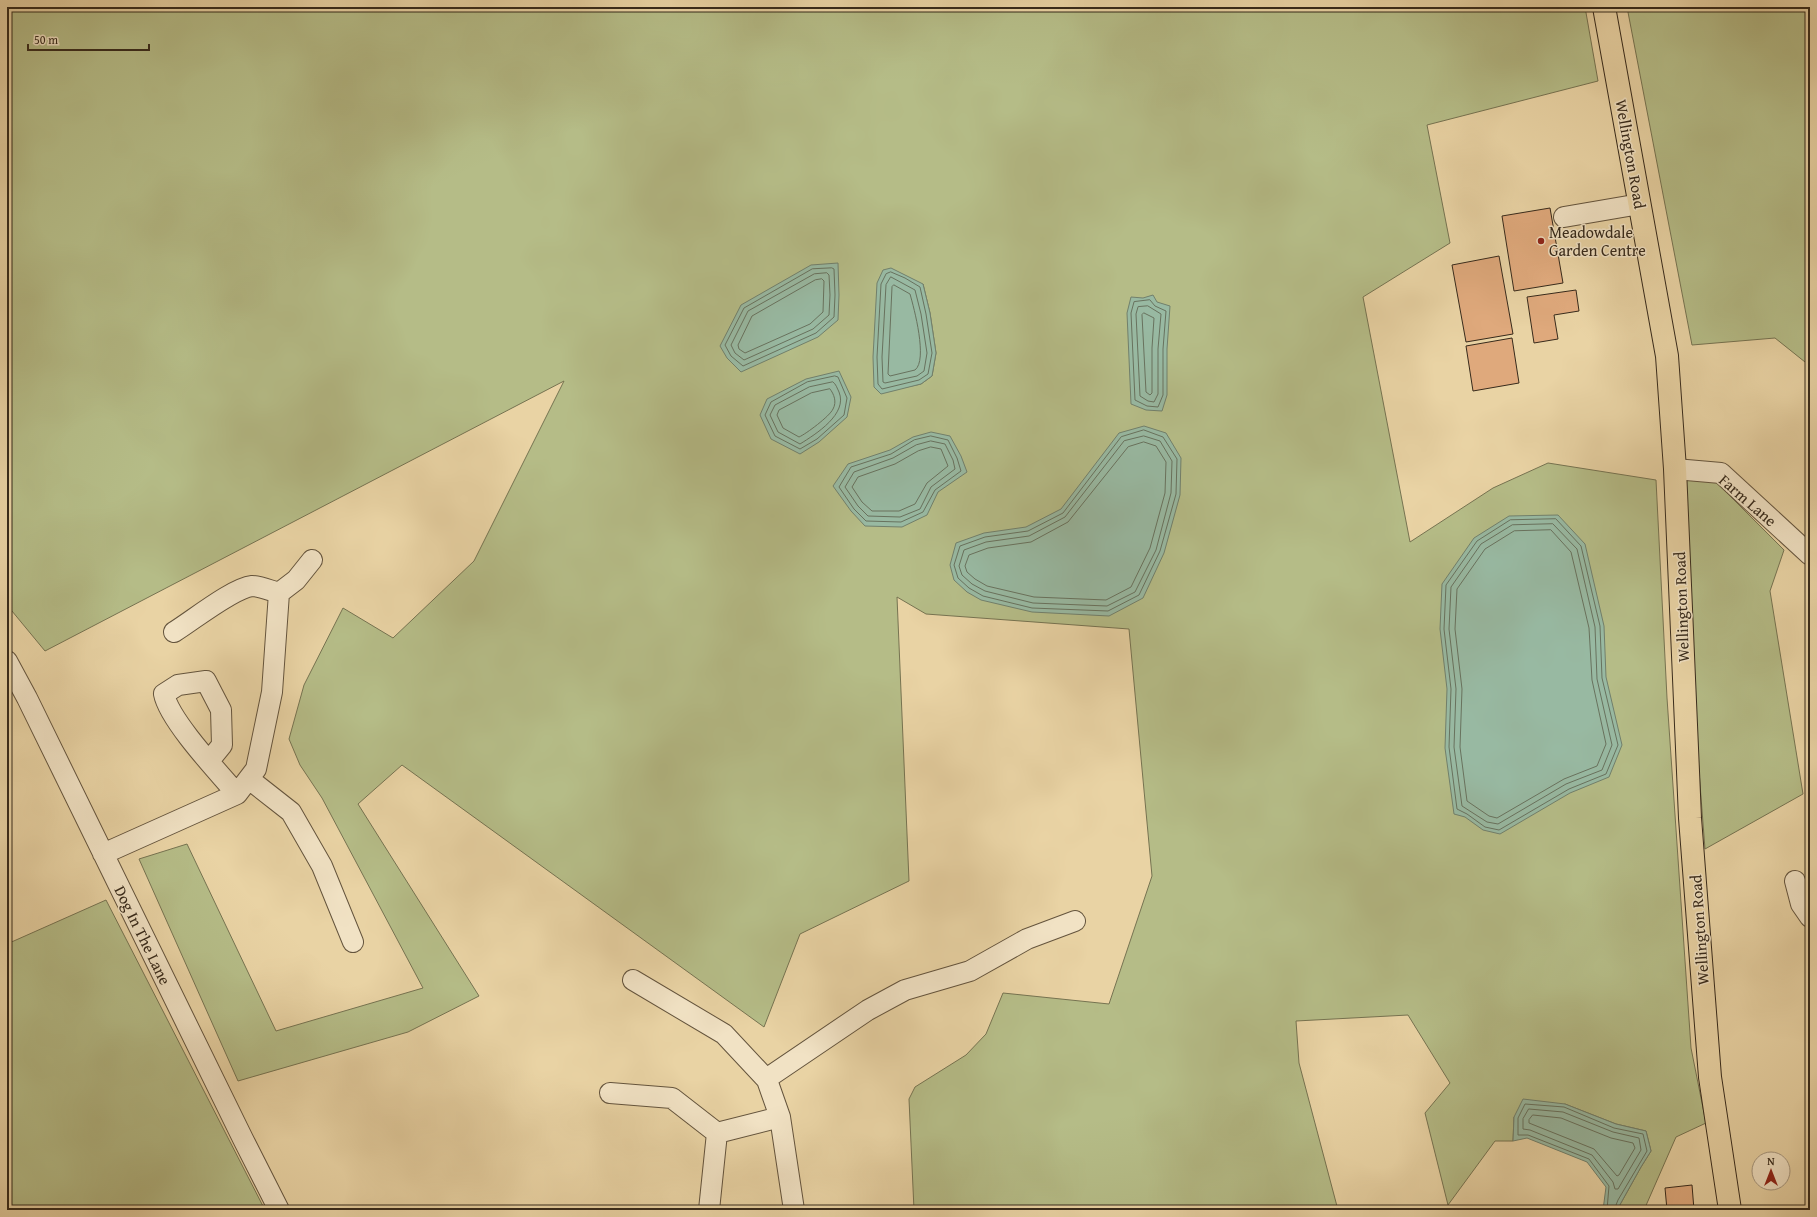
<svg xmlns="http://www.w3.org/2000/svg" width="1817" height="1217" font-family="'Gentium Book Plus',serif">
<rect width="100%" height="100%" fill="#e9d3a4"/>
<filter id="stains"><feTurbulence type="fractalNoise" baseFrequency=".005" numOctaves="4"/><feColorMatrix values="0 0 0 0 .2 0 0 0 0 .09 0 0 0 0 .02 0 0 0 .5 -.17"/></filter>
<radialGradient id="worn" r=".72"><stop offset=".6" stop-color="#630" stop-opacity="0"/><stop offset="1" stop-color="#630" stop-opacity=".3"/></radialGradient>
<!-- green -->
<path fill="#b5bc87" stroke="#767351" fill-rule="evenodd" d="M 7,7 L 1585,7 L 1598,81 L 1427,125 L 1450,243 L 1363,297 L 1410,542 L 1493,488 L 1548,463 L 1656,480 L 1667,698 L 1691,1048 L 1706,1123 L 1676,1137 L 1644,1210 L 1617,1210 L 1641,1167 L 1651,1151 L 1646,1131 L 1616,1124 L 1565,1104 L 1514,1117 L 1513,1141 L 1495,1141 L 1448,1205 L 1425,1113 L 1450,1083 L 1408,1015 L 1296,1021 L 1299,1063 L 1338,1210 L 914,1210 L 909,1099 L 915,1087 L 966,1055 L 986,1034 L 1003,993 L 1109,1004 L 1152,876 L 1129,629 L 926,614 L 897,597 L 909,881 L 800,934 L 764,1027 L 402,765 L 358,804 L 479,996 L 408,1032 L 238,1081 L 139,859 L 187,844 L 276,1031 L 423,988 L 322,798 L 300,765 L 289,739 L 304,685 L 343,608 L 393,638 L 474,561 L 564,381 L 45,651 L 7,605 ZM 923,284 L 930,313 L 936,353 L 932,376 L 921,384 L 902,388 Z
M 1627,7 L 1810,7 L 1810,366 L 1775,338 L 1692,345 Z
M 1684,479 L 1716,482 L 1784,550 L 1770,591 L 1803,794 L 1705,849 L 1696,732 Z
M 106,900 L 265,1210 L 7,1210 L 7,944 Z"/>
<!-- water -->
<path fill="#98b9a2" stroke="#71806c" d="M 838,263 L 839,295 L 838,320 L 818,337 L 741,372 L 727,358 L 720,346 L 741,305 L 811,265 Z
M 891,268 L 923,284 L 930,313 L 936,353 L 932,376 L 921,384 L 881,394 L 874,387 L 873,357 L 877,283 L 883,270 Z
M 1153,295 L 1157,302 L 1170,306 L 1167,349 L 1167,395 L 1162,411 L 1146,410 L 1131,404 L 1127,313 L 1131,297 L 1143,298 Z
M 839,371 L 851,397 L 847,417 L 819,442 L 800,454 L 771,439 L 760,415 L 767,399 L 806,379 Z
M 1144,426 L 1166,433 L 1181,458 L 1180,495 L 1164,553 L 1143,598 L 1109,616 L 1032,612 L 981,600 L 967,592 L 954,580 L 950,565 L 956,543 L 984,533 L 1026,527 L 1061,509 L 1119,433 Z
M 931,432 L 950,436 L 961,456 L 967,472 L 938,492 L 927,515 L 902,527 L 865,526 L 851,511 L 833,486 L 848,464 L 890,450 L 913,437 Z
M 1558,515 L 1585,544 L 1604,626 L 1606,677 L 1622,745 L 1609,777 L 1570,793 L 1500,834 L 1483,830 L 1465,817 L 1454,814 L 1445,748 L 1447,689 L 1440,629 L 1442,584 L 1474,538 L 1509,516 Z
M 1523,1099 L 1565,1104 L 1616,1124 L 1646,1131 L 1651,1151 L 1641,1167 L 1617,1210 L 1603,1210 L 1606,1187 L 1587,1162 L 1527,1138 L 1513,1141 L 1514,1117 Z"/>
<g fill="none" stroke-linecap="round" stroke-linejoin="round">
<!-- shore -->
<path stroke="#68725e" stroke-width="1" d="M 832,268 L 834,269 L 835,295 L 834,317 L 816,333 L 743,366 L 731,356 L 725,345 L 744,308 L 812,269 Z
M 891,272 L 905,278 L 920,287 L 926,314 L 932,353 L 928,374 L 919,380 L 882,389 L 878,384 L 877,357 L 881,284 L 886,274 Z
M 827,273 L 829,275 L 830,295 L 829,315 L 813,329 L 744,360 L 735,353 L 731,345 L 748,311 L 814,274 Z
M 891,277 L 915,290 L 921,314 L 927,353 L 924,371 L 917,376 L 885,383 L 883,382 L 882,357 L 886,285 Z
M 822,279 L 824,281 L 823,312 L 810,324 L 745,353 L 739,349 L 738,345 L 752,316 L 815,280 Z
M 894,285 L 910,294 C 914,308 928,360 915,370 L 890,376 L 888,374 L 892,287 Z
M 1150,300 L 1155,306 L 1166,311 L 1163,349 L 1163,395 L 1158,407 L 1147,406 L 1135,400 L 1131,313 L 1134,302 Z
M 1148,306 L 1161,314 L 1158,349 L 1158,394 L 1154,402 L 1148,401 L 1140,396 L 1136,314 L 1138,307 Z
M 1144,313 L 1154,318 L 1152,348 L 1152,393 L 1150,395 L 1146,392 L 1142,315 Z
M 835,376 L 838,377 L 847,398 L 844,415 L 817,439 L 800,449 L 775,436 L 765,415 L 771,402 L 807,382 Z
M 833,382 C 836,384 837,388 839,392 C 848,414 816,434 800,444 L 778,432 L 770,415 L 775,405 L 809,387 Z
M 830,389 C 834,394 837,402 833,409 C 830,416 806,434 799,437 L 783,428 L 777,415 L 779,410 L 811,393 Z
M 1144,430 L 1163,437 L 1177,459 L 1176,494 L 1160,551 L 1139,595 L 1108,611 L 1032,608 L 983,596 L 969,588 L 958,578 L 954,565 L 960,546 L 985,537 L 1028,531 L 1063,513 L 1121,437 Z
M 931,436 L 948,440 L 957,458 L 961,471 L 935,490 L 923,512 L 901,522 L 866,521 L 854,509 L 839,487 L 851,467 L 891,454 L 914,440 Z
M 1144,436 L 1160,441 L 1172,461 L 1171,493 L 1156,550 L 1135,592 L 1107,606 L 1033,603 L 985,591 L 972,584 L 962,575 L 959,566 L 964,550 L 986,542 L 1029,536 L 1065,517 L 1124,441 Z
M 931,441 L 945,444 L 953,460 L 955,469 L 931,487 L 920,509 L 900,517 L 868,516 L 858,506 L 845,487 L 854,472 L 893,458 L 916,445 Z
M 1144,442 L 1156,446 L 1166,462 L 1165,493 L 1150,548 L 1131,587 L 1106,600 L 1034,597 L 987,586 L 975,579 L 967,572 L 965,566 L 969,555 L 988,548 L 1031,542 L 1068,522 L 1128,447 Z
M 931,447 L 941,449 L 948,466 L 927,483 L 915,504 L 899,511 L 872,511 L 862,502 L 852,487 L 858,477 L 895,464 L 918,451 Z
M 1556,519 L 1581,546 L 1600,626 L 1602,678 L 1618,745 L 1606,774 L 1569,789 L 1499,830 L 1485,827 L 1467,814 L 1457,809 L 1449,747 L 1451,689 L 1444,629 L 1446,585 L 1477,541 L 1510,520 Z
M 1553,524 L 1577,549 L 1595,627 L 1597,679 L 1612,745 L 1602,770 L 1566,784 L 1498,824 L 1487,822 L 1462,806 L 1454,747 L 1456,689 L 1449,629 L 1451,587 L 1481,544 L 1512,525 Z
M 1551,530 L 1571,552 L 1589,628 L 1592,680 L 1606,744 L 1597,766 L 1564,779 L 1497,818 L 1489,816 L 1467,801 L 1460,747 L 1462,689 L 1455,629 L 1457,589 L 1485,549 L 1514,531 Z
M 1529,1109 L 1563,1112 L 1613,1132 L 1639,1138 L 1641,1150 L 1618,1189 L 1615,1189 L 1613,1182 L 1592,1155 L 1530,1130 L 1523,1129 L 1523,1119 Z
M 1533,1115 L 1561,1118 L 1611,1138 L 1633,1143 L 1635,1148 L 1619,1175 L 1617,1176 L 1594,1149 L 1529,1123 L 1529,1120 Z
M 1607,1210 L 1609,1186 L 1589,1159 L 1528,1135 L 1518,1135 L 1518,1118 L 1525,1104 L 1564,1107 L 1614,1128 L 1643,1134 L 1647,1151 L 1618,1200 L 1614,1210"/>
</g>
<!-- building -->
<path fill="#dfa97c" stroke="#372a1b" d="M 1550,208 L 1563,283 L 1514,291 L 1502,216 Z
M 1499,256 L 1513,334 L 1466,342 L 1452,265 Z
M 1576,290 L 1579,311 L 1554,315 L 1558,339 L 1534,343 L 1527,297 Z
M 1512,338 L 1519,383 L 1473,391 L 1466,346 Z
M 1692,1185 L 1694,1210 L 1667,1210 L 1665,1188 Z"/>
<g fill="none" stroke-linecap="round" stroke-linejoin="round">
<defs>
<path id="minor" d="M 1564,217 L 1640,204
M 1675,469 L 1721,473 L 1810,555
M 174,632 C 192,621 233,588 252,586 C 261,586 271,591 279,593
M 7,661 L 27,698 L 243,1139 L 279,1210
M 209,761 L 222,745 L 221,710 L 206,681 L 178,685 L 164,694 C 169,720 218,772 237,794
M 249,779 L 291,812 L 322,866 L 353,942
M 103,854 L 237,794 L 256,769 L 272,692 L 279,593 L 296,580 L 312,560
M 1795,881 L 1801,904 L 1810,917
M 633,980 L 724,1034 L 767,1080 L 780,1117
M 766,1079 L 868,1010 L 905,990 L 970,971 L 1027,939 L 1075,921
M 610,1093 L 672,1098 L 717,1133
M 709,1210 L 717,1133 L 780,1117 L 794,1210"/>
<path id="major" d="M 1604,7 L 1667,356 L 1675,469 L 1690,818 L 1710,1077 L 1730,1210"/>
</defs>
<!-- minor casing -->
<use href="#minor" stroke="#64543d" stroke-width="22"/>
<!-- major casing -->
<use href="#major" stroke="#372a1b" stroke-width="24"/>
<!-- minor -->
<use href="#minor" stroke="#f1e2c4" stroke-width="20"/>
<!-- major -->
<use href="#major" stroke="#e9d3a4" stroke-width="22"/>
</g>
<!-- markers -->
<circle fill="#8f2418" stroke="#f1e2c4" stroke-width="1.5" cx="1541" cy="241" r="4"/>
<g text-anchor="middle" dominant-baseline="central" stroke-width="3" stroke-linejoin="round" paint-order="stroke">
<!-- street labels -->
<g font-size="16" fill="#372a1b" stroke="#f1e2c4">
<text transform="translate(1631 154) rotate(80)">Wellington Road</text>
<text transform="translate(1748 500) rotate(41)">Farm Lane</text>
<text transform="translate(1681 607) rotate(-92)">Wellington Road</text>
<text transform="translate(1699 930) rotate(-94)">Wellington Road</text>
<text transform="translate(143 935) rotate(64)">Dog In The Lane</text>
</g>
<!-- poi labels -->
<g font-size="16" fill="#372a1b" stroke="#f1e2c4" text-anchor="start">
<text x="1549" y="232">Meadowdale<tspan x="1549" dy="18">Garden Centre</tspan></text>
</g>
</g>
<!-- margin -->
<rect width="1817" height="1217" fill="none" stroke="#e9d3a4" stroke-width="24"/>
<rect x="8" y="8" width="1801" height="1201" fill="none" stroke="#372a1b" stroke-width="2"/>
<rect x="12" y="12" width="1793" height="1193" fill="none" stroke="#372a1b"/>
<!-- north arrow -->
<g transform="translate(1771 1171)"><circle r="19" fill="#f1e2c4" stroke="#a79880"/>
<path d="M0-3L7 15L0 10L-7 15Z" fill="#8f2418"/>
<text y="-6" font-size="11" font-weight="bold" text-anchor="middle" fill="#372a1b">N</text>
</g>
<!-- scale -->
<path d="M28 44v6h121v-6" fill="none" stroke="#372a1b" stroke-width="2"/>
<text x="34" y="44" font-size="12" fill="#372a1b" stroke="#f1e2c4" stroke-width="3" paint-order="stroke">50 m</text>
<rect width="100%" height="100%" filter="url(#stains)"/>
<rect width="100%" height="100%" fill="url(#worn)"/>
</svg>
